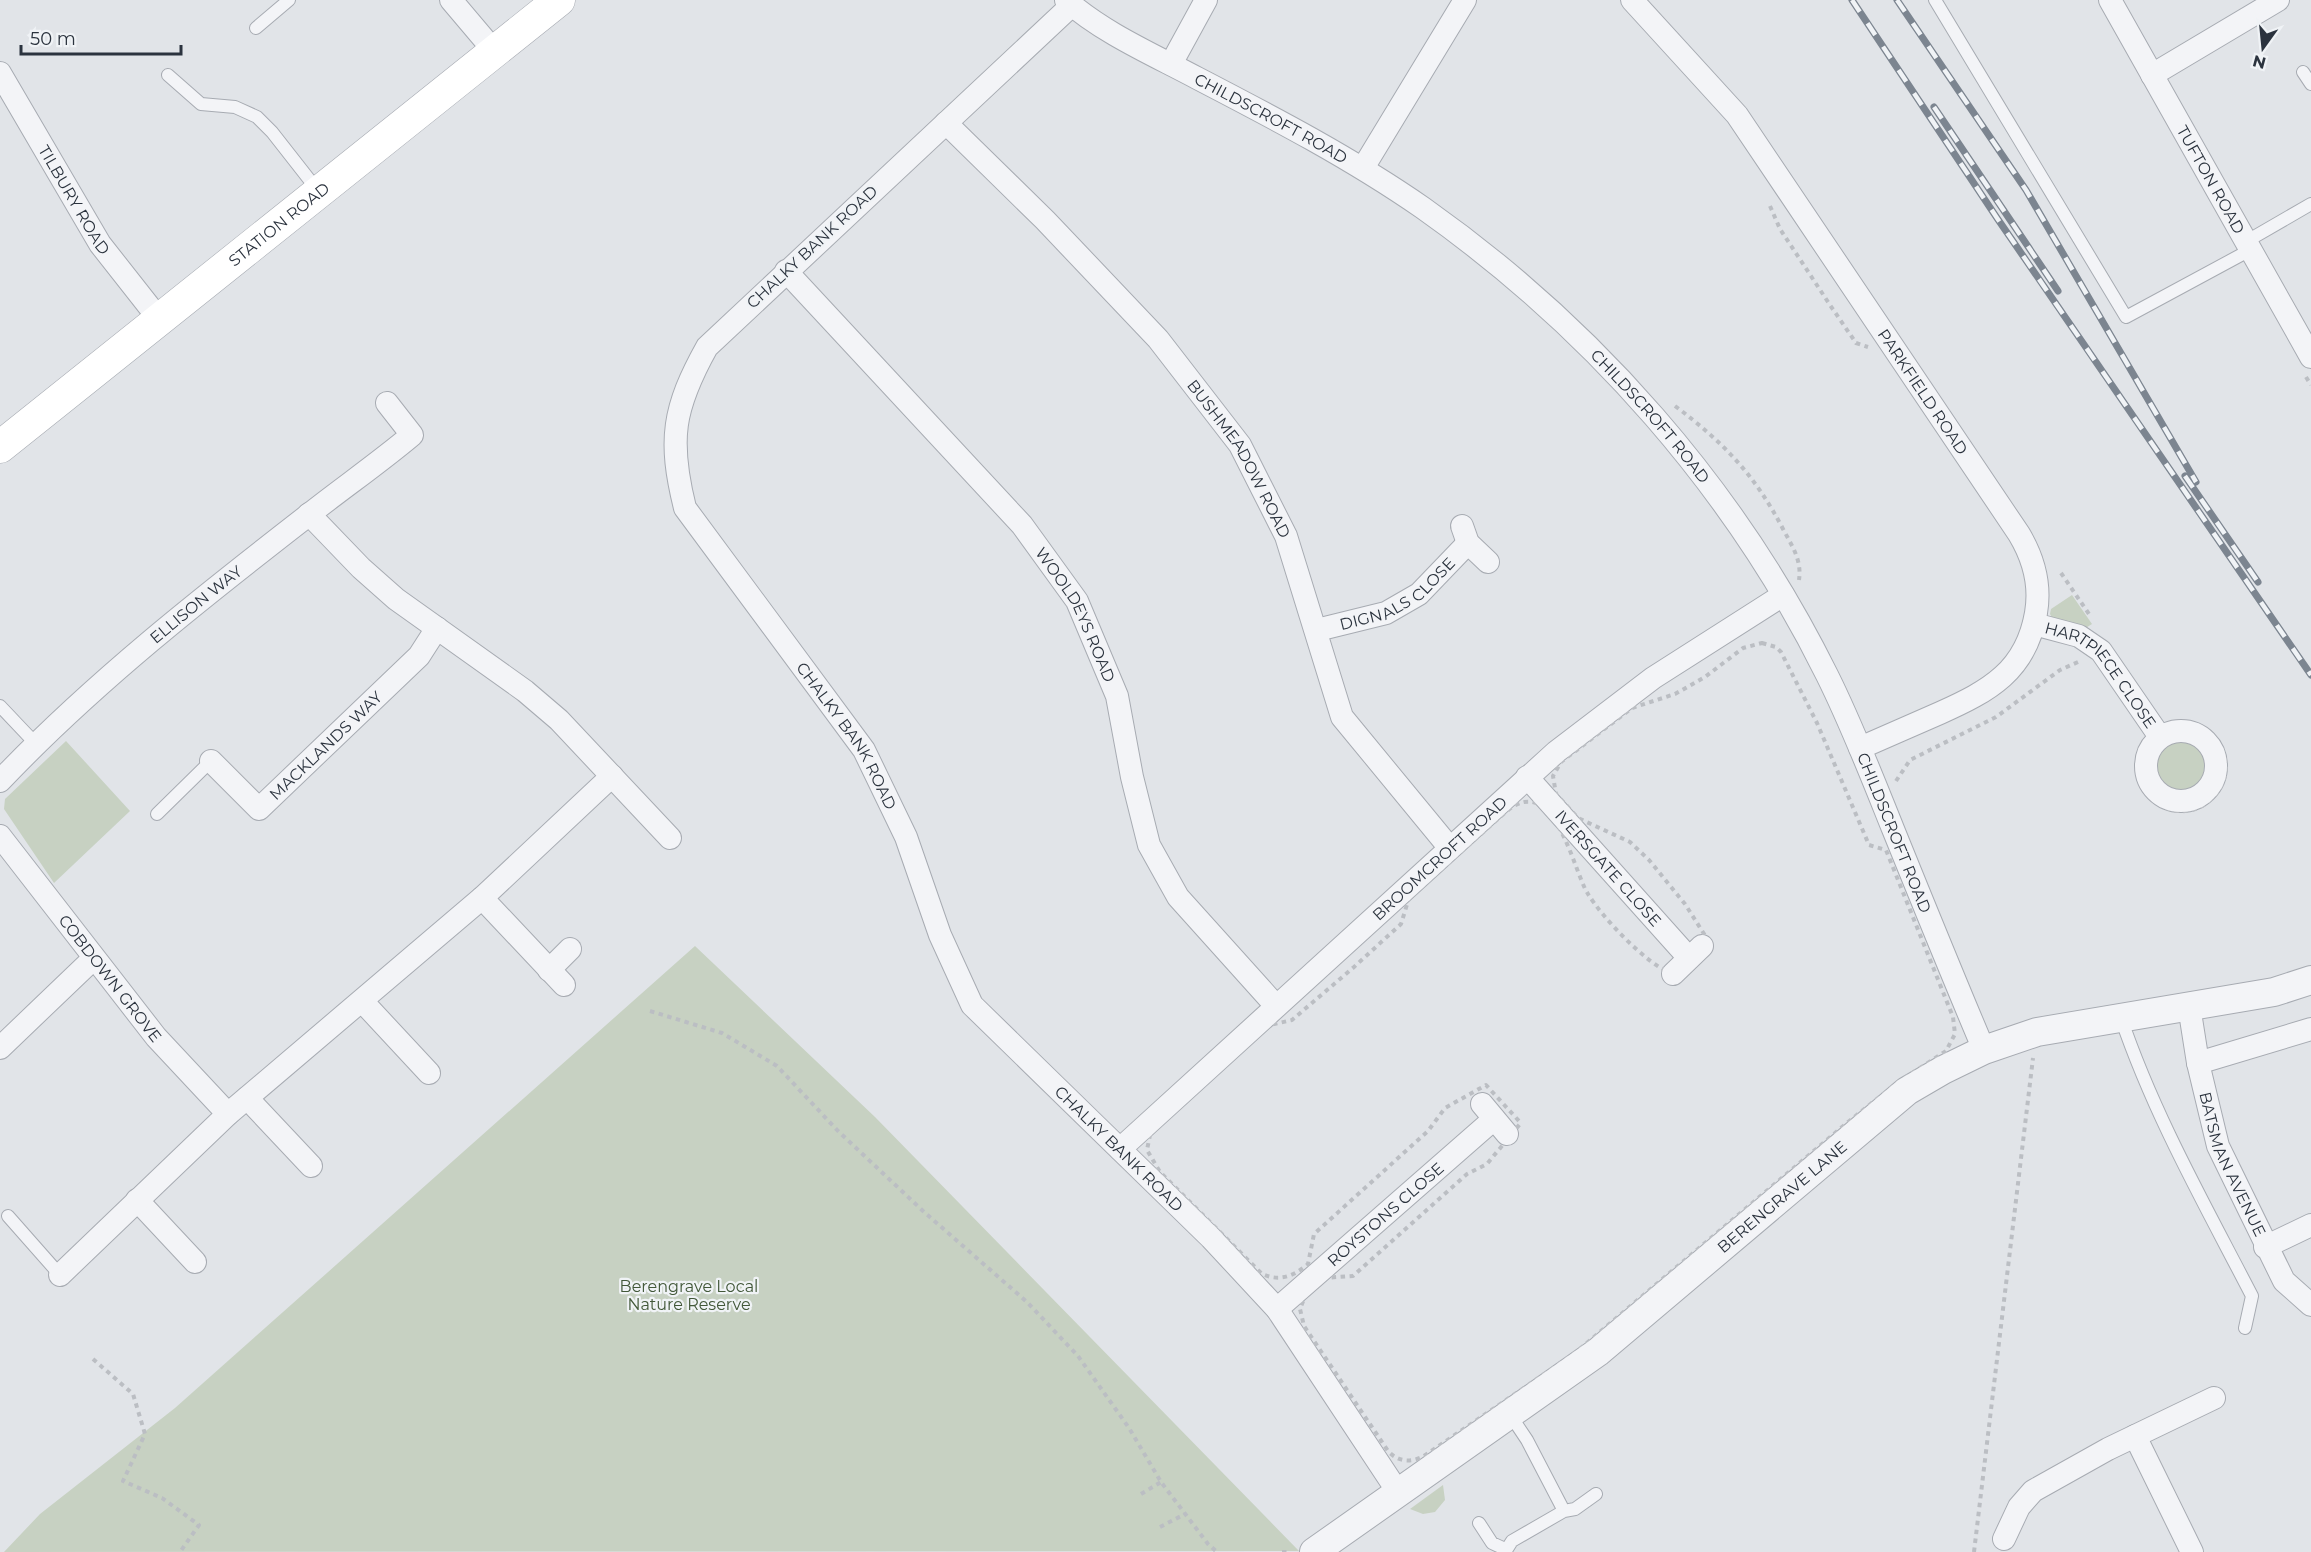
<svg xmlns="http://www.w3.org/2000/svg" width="2311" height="1552" font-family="Montserrat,sans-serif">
<rect width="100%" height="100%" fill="#e1e4e8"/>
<!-- green -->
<path fill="#c7d1c2" d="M 2072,595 L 2092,624 L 2081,631 L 2052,618 L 2050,614 L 2051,609 Z
M2152 767a29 29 0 1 1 58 0a29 29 0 1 1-58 0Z
M 66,741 L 130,811 L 54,883 L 4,809 L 5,799 Z
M 695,946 L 875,1117 L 1299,1551 L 4,1552 L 40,1514 L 175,1408 Z
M 1443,1485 L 1445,1500 L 1435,1512 L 1423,1514 L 1410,1509 Z"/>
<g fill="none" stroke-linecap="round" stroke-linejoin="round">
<defs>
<path id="service" d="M 1935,0 L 2126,317 L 2252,249
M 256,28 L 289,0
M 2303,72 L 2311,84
M 168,75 L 201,104 L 235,107 L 257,117 L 272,132 L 319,192
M 2247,241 L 2311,204
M 0,706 L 36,744
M 157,814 L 211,761
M 2121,1018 C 2154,1115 2205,1205 2252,1296 L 2245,1328
M 8,1216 L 60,1275
M 1564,1511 L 1575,1509 L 1596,1494
M 1479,1523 L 1492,1543 L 1505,1549
M 1505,1552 L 1512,1541 L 1564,1511 L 1527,1440 L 1511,1416"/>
<g id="minor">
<path d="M 451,0 L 495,52"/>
<path id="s1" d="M 1066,0 C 1103,33 1154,55 1197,78 C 1274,118 1351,158 1423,208 C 1593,328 1735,489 1827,675 C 1852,725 1872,777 1893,829 C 1923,903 1953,977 1984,1050"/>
<path id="s2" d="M 1632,0 L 1737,115 L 2019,534 C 2034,559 2041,584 2036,613 C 2026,671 1989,691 1940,713 C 1913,725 1887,736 1860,748"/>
<path id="s3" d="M 2110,0 L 2311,357"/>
<path id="s4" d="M 1072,5 L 707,347 C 673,408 668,440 685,508 L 864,750 L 906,837 L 940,935 L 972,1005 L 1211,1238 L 1277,1309 L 1398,1492"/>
<path d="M 1171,64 L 1206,0"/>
<path id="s5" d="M 0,73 L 100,244 L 159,319"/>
<path d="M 2152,75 L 2278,0"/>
<path id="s6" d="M 946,123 L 1045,220 L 1158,339 L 1240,445 L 1286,536 L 1342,717 L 1449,847"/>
<path d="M 1363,168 L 1465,0"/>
<path id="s7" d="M 786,271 L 1022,525 L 1077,601 L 1117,696 L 1132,777 L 1149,845 L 1178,897 L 1276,1006"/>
<path d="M 309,514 L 361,568 L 396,599 L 525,691 L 559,720 L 670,838"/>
<path d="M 1462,526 L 1468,543 L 1488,562"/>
<path id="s8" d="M 2034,624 L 2079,636 L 2101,651 L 2160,737"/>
<path id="s9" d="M 1317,630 L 1386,613 L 1419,594 L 1468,543"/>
<circle cx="2181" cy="766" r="35"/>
<path id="s10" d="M 211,761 L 259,809 L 419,656 L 437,628"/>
<path id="s11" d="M 1527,777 L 1689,958"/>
<path id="s12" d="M 0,781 C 93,683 204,596 311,513 C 344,487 380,462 412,435 L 387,403"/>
<path id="s13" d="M 0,836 L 156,1037 L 228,1114"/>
<path d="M 482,898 L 564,985"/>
<path d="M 549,970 L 570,949"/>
<path d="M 1673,974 L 1702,946"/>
<path d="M 362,1001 L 429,1073"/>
<path id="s14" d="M 2189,1006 L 2198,1063 L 2218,1146 L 2284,1281 L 2311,1305"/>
<path d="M 0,1048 L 93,959"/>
<path d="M 2198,1063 L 2311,1029"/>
<path d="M 247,1098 L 311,1166"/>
<path d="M 1482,1104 L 1507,1134"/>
<path id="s15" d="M 1120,1149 L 1556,752 L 1653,678 L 1783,595"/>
<path d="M 137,1200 L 195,1262"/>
<path d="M 2265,1247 L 2311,1225"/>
<path d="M 60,1275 L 228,1114 L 482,898 L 612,776"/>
<path id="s16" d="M 1277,1309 L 1494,1119"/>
<path d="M 2135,1436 L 2192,1552"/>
<path d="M 2004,1539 L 2019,1507 L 2033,1491 L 2108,1449 L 2214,1398"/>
</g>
<g id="tertiary">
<path id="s17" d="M 1314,1552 L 1598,1352 L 1907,1091 L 1943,1070 L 1984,1050 L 2037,1032 L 2274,992 L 2311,980"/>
</g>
<g id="secondary">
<path id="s18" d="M 0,447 L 559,0"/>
</g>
</defs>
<!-- service casing -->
<use href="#service" stroke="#a7abb2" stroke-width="14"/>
<!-- minor casing -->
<use href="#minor" stroke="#a7abb2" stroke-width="24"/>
<!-- tertiary casing -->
<use href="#tertiary" stroke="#a7abb2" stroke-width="30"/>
<!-- secondary casing -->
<use href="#secondary" stroke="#a7abb2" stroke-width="33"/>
<!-- path -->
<path stroke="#bbbec3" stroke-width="4" stroke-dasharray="4.5 4.5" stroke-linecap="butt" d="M 1770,206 L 1780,229 L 1830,305 L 1856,343 L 1868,347
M 2306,377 L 2311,385
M 1675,406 C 1723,442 1755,475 1783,529 C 1792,546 1802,560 1799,580
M 2061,573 L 2091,617
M 1762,643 L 1776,647 L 1781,652 L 1817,723 L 1869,845 L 1886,850 L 1953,1017 L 1955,1034 L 1946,1051 L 1897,1083 L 1848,1122 L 1575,1353 L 1424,1456 C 1411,1463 1398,1462 1388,1451 L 1304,1326 L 1300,1309 L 1308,1289 L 1322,1278 L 1353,1276 L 1467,1174 L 1487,1164 L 1520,1124 L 1519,1121 L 1486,1085 L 1445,1108 L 1428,1131 L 1314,1234 L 1308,1264 C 1294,1276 1280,1282 1262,1274 L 1160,1172 L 1147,1150 L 1151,1130 L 1266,1026 L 1292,1020 L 1354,967 L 1401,924 L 1409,898 L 1507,811 C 1555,771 1573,871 1588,894 C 1602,917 1646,964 1671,973 L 1706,937 L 1685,904 L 1649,860 L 1630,842 L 1578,818 L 1556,794 L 1553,776 L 1561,762 L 1632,708 L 1675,694 L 1705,677 L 1743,648 Z
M 2141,747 C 2124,804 2193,837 2221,786 C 2228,773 2227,759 2220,746 C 2210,729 2194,722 2174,722
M 1896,781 L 1910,760 L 1996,717 L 2060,670 L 2078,662
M 650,1011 L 722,1033 L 777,1066 L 838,1131 L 923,1211 L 1027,1302 L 1078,1356 L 1129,1428 L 1161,1482 L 1208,1544 L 1217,1552
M 93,1359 L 133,1394 L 145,1434 L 123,1481 L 162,1498 L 199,1525 L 180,1552
M 1141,1494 L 1161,1482
M 1160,1527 L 1185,1514
M 1282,1552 L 1290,1552
M 1974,1552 L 2033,1058"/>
<!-- service -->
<use href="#service" stroke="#f3f4f7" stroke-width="12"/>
<!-- minor -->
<use href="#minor" stroke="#f3f4f7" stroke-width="22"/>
<!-- tertiary -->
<use href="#tertiary" stroke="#f3f4f7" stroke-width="28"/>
<!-- secondary -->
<use href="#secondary" stroke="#fff" stroke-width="32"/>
<defs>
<path id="rail" d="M 1852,0 L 1997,218 L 2311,675
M 1897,0 L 2026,190 L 2196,482
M 1934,107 L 2058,291
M 2185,476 L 2258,582"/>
</defs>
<!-- rail casing -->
<use href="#rail" stroke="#7c8590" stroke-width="7"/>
<!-- rail -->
<use href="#rail" stroke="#f0f3f6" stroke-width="4.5" stroke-dasharray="14" stroke-linecap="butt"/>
</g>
<g text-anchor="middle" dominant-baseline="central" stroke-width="4.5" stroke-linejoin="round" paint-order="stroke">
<!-- street labels -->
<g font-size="16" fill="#2b333e" stroke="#f0f3f6">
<text stroke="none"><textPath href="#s1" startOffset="237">CHILDSCROFT ROAD</textPath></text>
<text stroke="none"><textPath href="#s3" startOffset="206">TUFTON ROAD</textPath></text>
<text stroke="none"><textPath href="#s5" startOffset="147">TILBURY ROAD</textPath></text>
<text stroke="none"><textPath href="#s18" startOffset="357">STATION ROAD</textPath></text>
<text transform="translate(812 247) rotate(-43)">CHALKY BANK ROAD</text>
<text stroke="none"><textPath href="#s2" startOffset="489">PARKFIELD ROAD</textPath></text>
<text stroke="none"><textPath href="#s1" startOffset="723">CHILDSCROFT ROAD</textPath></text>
<text stroke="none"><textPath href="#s6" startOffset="448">BUSHMEADOW ROAD</textPath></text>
<text stroke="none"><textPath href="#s9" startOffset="90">DIGNALS CLOSE</textPath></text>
<text stroke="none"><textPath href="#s12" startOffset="264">ELLISON WAY</textPath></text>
<text stroke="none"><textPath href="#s7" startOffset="452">WOOLDEYS ROAD</textPath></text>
<text stroke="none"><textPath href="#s8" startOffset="88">HARTPIECE CLOSE</textPath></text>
<text stroke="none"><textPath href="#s4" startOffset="948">CHALKY BANK ROAD</textPath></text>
<text stroke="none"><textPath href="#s10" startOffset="160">MACKLANDS WAY</textPath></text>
<text stroke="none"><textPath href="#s1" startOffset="1209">CHILDSCROFT ROAD</textPath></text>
<text stroke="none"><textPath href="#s15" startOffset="432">BROOMCROFT ROAD</textPath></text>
<text stroke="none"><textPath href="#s11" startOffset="122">IVERSGATE CLOSE</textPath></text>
<text stroke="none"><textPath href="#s13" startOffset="180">COBDOWN GROVE</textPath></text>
<text stroke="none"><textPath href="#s4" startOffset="1452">CHALKY BANK ROAD</textPath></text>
<text stroke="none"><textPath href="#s14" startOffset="165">BATSMAN AVENUE</textPath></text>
<text stroke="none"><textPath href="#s17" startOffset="588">BERENGRAVE LANE</textPath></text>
<text stroke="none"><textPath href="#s16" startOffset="144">ROYSTONS CLOSE</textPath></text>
</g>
<!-- park labels -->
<g font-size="16" fill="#425839" stroke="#f0f3f6">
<text x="689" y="1286">Berengrave Local<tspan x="689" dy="18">Nature Reserve</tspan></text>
</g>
</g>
<!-- north arrow -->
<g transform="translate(2263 48) rotate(195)" stroke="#f0f3f6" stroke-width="4.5" paint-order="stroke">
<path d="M0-4.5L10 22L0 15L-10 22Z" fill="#2b333e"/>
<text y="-9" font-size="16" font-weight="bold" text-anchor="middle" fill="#2b333e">N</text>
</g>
<!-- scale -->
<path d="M21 45v9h160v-9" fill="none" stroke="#2b333e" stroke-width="3"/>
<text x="30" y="45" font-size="18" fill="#2b333e" stroke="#f0f3f6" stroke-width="4.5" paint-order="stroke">50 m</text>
</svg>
